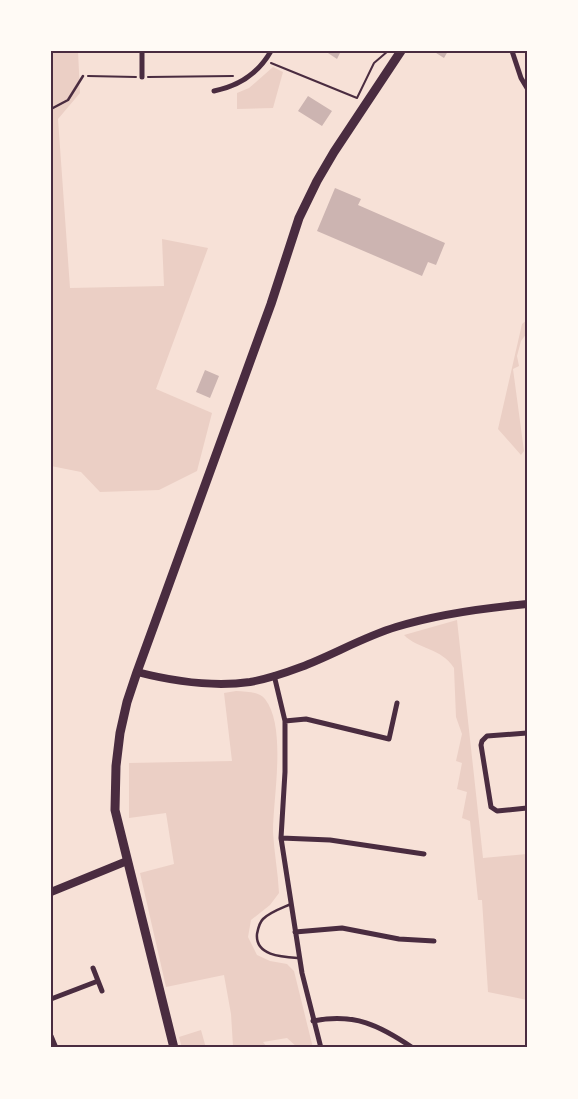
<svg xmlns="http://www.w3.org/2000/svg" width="578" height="1099" font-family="'IBM Plex Sans',sans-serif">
<rect width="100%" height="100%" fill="#f7e1d7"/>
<!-- green -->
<path fill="#ebcfc5" d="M 51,51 L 78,51 L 80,93 L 58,119 L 70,288 L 164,286 L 162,239 L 208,248 L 156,389 L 212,413 L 197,471 L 159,490 L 100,492 L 81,472 L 51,466 Z
M 273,67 L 283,72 L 273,108 L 237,109 L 237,93 L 249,88 Z
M 527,320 L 527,333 L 521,341 L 517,356 L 519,366 L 513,369 L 524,451 L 521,455 L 498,429 L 522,324 Z
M 457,620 L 483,858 L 527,854 L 527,1000 L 488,992 L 482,900 L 478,900 L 470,821 L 462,818 L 467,792 L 457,789 L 462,763 L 456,761 L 462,734 L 456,717 L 454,668 C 442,648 417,649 404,635 Z
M 236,691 C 246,692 259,691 265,699 C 287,727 273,797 273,832 C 274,852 278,872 279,893 L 270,905 L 251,920 L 248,937 L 257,955 L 270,961 L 287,964 L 294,971 L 313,1048 L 298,1048 L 287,1038 L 263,1042 L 267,1047 L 276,1046 L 283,1048 L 228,1048 L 233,1046 L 231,1014 L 224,975 L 166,987 L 140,873 L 174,864 L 166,813 L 129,818 L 129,763 L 232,761 L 224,693 Z
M 201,1030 L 206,1048 L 182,1048 L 179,1037 Z"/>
<!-- building -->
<path fill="#ccb4b1" d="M 325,51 L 341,51 L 337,59 Z
M 433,51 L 448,51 L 444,58 Z
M 308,96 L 332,111 L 322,126 L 298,111 Z
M 335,188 L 361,199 L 358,205 L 445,243 L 436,265 L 428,262 L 422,276 L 317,231 Z
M 205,370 L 219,376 L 210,398 L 196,392 Z"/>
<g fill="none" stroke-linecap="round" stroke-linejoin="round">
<!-- path -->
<path stroke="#4a2c40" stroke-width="2" d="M 271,63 L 357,98 L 374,63 L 388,51
M 88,76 L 136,77
M 148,77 L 233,76"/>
<!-- service -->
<path stroke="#4a2c40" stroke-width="2.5" d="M 51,109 L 68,100 L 83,76
M 291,904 C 282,908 270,912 263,919 C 259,923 258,929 257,934 C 255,956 283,957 299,958"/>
<!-- minor -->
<path stroke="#4a2c40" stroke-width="5" d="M 512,51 L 521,78 L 527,88
M 142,77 L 142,51
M 214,91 C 239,86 258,74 271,51
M 274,675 L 285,721 L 285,772 L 281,838 L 302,973 L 321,1048
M 285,721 L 306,719 L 389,739 L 397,703
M 527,733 L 487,736 L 482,741 L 481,745 L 491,807 L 497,811 L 527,808
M 281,838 L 330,840 L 424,854
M 295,932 L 342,928 L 399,939 L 434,941
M 93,968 L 102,991
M 51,999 L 98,981
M 313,1021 C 355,1013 379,1025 413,1048
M 51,1036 L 56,1048"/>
<!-- secondary -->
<path stroke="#4a2c40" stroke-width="8" d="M 137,672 C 172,681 214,687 250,682 C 267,679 285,673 301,667 C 333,655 363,637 396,627 C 438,614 483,608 527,604
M 51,892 L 127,861"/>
<!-- primary -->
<path stroke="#4a2c40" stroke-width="9" d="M 174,1048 L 115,810 L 116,766 L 120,733 L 127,702 L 137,672 L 271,304 L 299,218 L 317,181 L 334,152 L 401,51"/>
</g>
<!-- border -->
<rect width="578" height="1099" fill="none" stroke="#fffaf5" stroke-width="105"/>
<rect x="52" y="52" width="474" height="994" fill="none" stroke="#4a2c40" stroke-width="2"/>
</svg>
